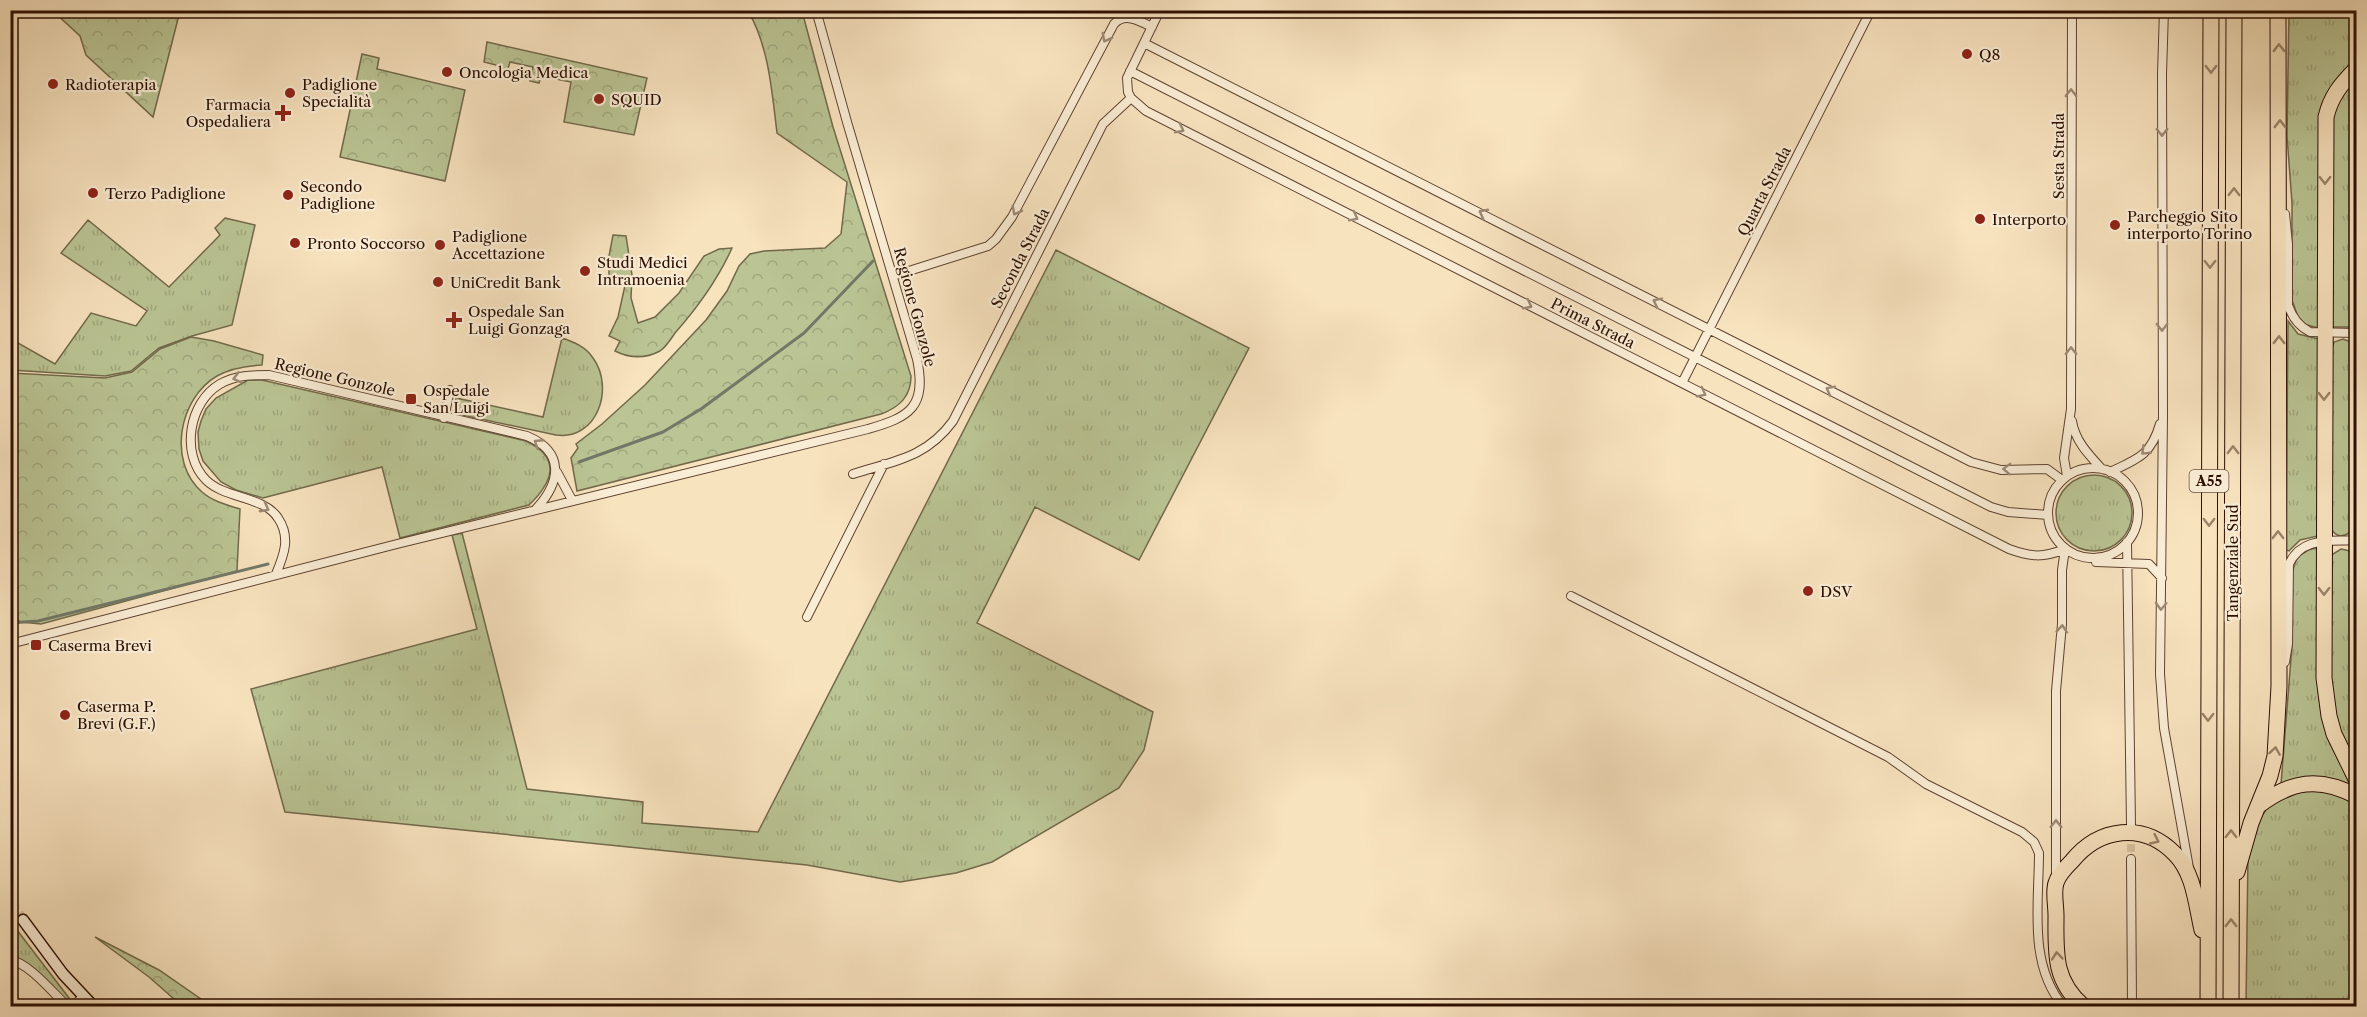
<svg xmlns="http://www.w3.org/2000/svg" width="2367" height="1017" font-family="'Libre Caslon Text',serif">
<defs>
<pattern id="grass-tufts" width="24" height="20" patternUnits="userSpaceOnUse" patternTransform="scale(1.5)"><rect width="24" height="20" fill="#bac494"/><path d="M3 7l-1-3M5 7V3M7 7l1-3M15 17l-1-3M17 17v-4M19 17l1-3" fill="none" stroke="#a0a77e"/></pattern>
<pattern id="forest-crowns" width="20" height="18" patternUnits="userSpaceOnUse" patternTransform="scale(1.5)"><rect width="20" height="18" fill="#bac494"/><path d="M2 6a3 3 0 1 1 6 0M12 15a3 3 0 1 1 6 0" fill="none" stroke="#a0a77e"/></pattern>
</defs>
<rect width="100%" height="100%" fill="#f8e3bf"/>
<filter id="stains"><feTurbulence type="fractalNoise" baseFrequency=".00333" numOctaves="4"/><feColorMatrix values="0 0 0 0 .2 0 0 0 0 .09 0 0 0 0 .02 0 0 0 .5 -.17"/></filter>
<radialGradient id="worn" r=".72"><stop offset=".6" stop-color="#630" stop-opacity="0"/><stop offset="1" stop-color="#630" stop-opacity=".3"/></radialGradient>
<!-- grass -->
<path fill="url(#grass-tufts)" stroke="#72694a" stroke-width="1.5" d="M 2289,11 L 2356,11 L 2356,56 C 2348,75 2331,81 2322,105 L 2318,328 L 2304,324 L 2298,317 L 2292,300 L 2292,203 L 2287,136 Z
M 2356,78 L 2356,327 L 2330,327 L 2332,118 L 2338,100 Z
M 225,218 L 255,225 L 232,325 L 192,336 L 159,348 L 131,371 L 105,376 L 11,370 L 11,339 L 55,364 L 91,313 L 136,326 L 147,311 L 61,253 L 88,220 L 169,287 L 220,235 L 215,228 Z
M 1056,250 L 1249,348 L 1139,560 L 1035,507 L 977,623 L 1153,712 L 1144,750 L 1119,788 L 992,862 L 956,873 L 900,882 L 807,865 L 285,812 L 251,689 L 477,629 L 452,535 L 462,533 L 527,789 L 643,802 L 642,823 L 758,832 Z
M 2288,321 L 2298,334 L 2319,339 L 2318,536 L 2300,540 L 2289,551 L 2286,550 Z
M 562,338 C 574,342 586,347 593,358 C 615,388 597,441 556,435 L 453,413 L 456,398 L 543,417 Z
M 2343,339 L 2351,342 L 2353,348 L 2353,524 L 2349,533 C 2341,538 2336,536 2331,529 L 2331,351 L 2334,342 Z
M 248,380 L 262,380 L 526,441 C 562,458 553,482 529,505 L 400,538 L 382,467 L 263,498 L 236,490 L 221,482 L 203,461 L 199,449 L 198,432 L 201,421 L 206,409 L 216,398 Z
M2056 513a38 38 0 1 1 76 0a38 38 0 1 1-76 0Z
M 2319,547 L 2319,699 C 2324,728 2337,763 2355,787 C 2329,774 2308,776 2281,784 L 2292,646 L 2292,573 L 2297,557 L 2308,550 Z
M 2341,549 L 2350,551 L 2353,555 L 2354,698 L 2356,713 L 2356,766 L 2336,721 L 2331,681 L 2331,558 L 2333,554 Z
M 2323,789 L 2356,803 L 2356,1003 L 2352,1006 L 2246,1006 L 2248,854 L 2259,820 L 2270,804 L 2299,791 Z
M 10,921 L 69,998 L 66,1001 L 11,952 Z"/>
<!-- forest -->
<path fill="url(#forest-crowns)" stroke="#72694a" stroke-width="1.5" d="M 160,11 L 179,15 L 153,117 L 86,55 L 80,36 L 53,11 Z
M 748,11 L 802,11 L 833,127 L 911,376 C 911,396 900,407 881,414 L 577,491 L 571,458 L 578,448 L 576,444 L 602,424 L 645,385 L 706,320 L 727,291 L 739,266 L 750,254 L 764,251 L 825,248 L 841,234 L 847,182 L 777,133 C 772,93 769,46 748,11 Z
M 487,42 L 647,78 L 634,135 L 564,122 L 571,82 L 541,76 L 539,83 L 530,81 L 533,67 L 510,62 L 506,75 L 499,74 L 500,66 L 484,62 Z
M 362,54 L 379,58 L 377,69 L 465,90 L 445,181 L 340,157 Z
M 613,235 L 626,236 L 632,275 L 631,298 L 638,323 L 655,317 L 679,293 L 704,256 L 719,249 L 732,248 C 718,279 698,307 675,333 C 671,339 666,347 660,351 C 645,359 629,358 615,351 L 620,341 L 609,336 L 618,317 L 626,281 L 609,277 L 609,256 Z
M 191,337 L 214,341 L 263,355 L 262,365 C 247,366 231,368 217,376 C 179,398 167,462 202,492 C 212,501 227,505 240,509 L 237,571 L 41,624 L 21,622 L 11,617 L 11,373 L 105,378 L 132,372 L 160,349 Z
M 95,937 L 159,970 L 211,1006 L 182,1006 L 149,977 Z"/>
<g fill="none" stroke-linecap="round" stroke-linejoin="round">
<!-- stream -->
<path stroke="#717867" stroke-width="3" d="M 579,462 L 663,432 L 701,409 L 804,333 L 873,261
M 10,623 L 38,621 L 268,564"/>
<!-- street-tunnel -->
<path stroke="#d9c3a2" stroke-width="8" stroke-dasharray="8 4" stroke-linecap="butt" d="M 2131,832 L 2131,859"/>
<!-- secondary-tunnel -->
<path stroke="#d9c3a2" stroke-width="10" stroke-dasharray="10 5" stroke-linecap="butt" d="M 10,901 L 23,920"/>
<defs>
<path id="street" d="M 2164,10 L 2162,74 L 2163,415 L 2160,674 L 2164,728 L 2189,868
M 1144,43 L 1971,462 L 2001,470 L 2047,469 L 2062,480
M 1130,71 L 1991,507 L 2008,512 L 2048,515
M 1131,98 L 1146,111 L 2009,549 C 2031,557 2043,558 2065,549
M 2285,214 L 2288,244 L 2288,305 C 2292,317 2298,326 2310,332 L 2356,333
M 893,276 L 988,246 L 996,239 L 1012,217 L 1114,24 C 1125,12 1140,21 1152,27
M 1682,383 L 1871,10
M 444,418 L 450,390
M 2072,421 C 2075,441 2089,455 2102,469
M2048 513a45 45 0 1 1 90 0a45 45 0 1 1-90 0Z
M 557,472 L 572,500
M 2110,472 C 2138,459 2151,455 2160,424
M 853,474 C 894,461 926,458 953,421 L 1103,124 L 1131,98 L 1128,92 L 1127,78 L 1160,10
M 2067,476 L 2064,458 L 2071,409 L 2072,10
M 2127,542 L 2131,825
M 2096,562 L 2149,564 L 2162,578
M 276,574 C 284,555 291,537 278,518 C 264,496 225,499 206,480 C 180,454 189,402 220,384 C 236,375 252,375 269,375 L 527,436 C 565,452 561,482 536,509
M 1571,596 L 1888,757 L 1926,784 L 2022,832 L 2034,842 L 2039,853 C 2039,904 2028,964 2063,1006
M 807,617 L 884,464
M 10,644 L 397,544 L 868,429 C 910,417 927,407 917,359 L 847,122 L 816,10
M 2285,662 L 2288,644 L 2289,564 C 2302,536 2331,542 2356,540
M 2131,859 L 2132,1006
M 2056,879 L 2056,691 L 2062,624 L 2062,570 L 2065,549
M 10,960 C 28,962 54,994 67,1006
M 73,1006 L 84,996"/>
<path id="secondary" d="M 23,920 L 63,974 L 93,1006"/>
<path id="highway" d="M 2356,69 C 2341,84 2331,96 2326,117 L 2324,678 L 2329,716 L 2334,734 L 2356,779
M 2258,806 C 2291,781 2319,776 2356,796
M 2237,872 L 2251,823 L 2270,776 L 2275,756 L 2279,686 L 2278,10
M 2083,1006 C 2053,980 2056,952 2056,915 C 2056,905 2053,892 2056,883 C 2058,876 2067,866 2072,861 C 2099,828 2143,821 2175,854 C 2194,873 2196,904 2202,930
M 2208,1006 L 2211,10
M 2231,1006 L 2234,10"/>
</defs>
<!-- street casing -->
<use href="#street" stroke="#5e4330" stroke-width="10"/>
<!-- secondary casing -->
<use href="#secondary" stroke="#2b0e00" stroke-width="13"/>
<!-- highway casing -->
<use href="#highway" stroke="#2b0e00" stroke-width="17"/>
<!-- street -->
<use href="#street" stroke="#faedd5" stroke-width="8"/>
<!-- secondary -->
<use href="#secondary" stroke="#faedd5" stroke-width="10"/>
<!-- highway -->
<use href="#highway" stroke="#f8e3bf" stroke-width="15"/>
</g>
<!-- one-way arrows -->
<defs><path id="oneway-chevron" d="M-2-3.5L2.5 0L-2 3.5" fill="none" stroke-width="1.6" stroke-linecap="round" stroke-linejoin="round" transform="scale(1.5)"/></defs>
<g stroke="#9d8975">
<use href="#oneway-chevron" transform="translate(1106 38) rotate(118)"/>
<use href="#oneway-chevron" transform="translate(2071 93) rotate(-90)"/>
<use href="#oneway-chevron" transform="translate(1180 129) rotate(27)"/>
<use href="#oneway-chevron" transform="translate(2162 132) rotate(90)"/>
<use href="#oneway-chevron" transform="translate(1016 211) rotate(118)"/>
<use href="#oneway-chevron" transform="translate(1483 213) rotate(-153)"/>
<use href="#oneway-chevron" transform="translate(1354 217) rotate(27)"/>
<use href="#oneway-chevron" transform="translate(1657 302) rotate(-153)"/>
<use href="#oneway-chevron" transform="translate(1528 305) rotate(27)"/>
<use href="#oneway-chevron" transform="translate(2162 327) rotate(90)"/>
<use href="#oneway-chevron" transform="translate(2071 351) rotate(-90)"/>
<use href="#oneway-chevron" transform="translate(237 378) rotate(165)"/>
<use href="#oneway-chevron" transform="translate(1830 390) rotate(-153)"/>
<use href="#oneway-chevron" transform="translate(1702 393) rotate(27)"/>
<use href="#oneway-chevron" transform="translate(538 443) rotate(-147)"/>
<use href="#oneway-chevron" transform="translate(2145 451) rotate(136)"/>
<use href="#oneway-chevron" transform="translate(2007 469) rotate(-178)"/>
<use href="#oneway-chevron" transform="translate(265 508) rotate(28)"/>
<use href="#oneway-chevron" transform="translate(2161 606) rotate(92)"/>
<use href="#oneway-chevron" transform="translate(2062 629) rotate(-86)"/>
<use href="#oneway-chevron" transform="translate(2056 824) rotate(-90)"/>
</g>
<g stroke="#9c8369">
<use href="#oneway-chevron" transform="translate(2279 48) rotate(-91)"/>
<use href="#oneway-chevron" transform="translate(2211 69) rotate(90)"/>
<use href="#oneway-chevron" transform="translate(2280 124) rotate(-90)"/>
<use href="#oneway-chevron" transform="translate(2325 180) rotate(90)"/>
<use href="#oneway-chevron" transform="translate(2234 192) rotate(-90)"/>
<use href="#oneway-chevron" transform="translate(2210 264) rotate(90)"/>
<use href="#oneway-chevron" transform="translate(2279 340) rotate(-90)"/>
<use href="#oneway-chevron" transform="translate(2324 396) rotate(90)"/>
<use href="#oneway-chevron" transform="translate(2233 450) rotate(-90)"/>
<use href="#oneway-chevron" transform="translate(2209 522) rotate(90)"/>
<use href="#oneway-chevron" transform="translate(2278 535) rotate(-90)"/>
<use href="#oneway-chevron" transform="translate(2324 591) rotate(90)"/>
<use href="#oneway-chevron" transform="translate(2208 717) rotate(90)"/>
<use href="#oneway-chevron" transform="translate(2275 751) rotate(-81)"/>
<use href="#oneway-chevron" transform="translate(2231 834) rotate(-90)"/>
<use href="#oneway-chevron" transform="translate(2155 840) rotate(25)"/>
<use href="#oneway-chevron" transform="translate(2231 923) rotate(-90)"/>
<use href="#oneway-chevron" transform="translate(2057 956) rotate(-95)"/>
</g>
<!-- markers -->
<g fill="#8f2418" stroke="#faedd5" stroke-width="2">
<circle cx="1967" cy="54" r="6"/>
<circle cx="447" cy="72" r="6"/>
<circle cx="53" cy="84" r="6"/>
<circle cx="290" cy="93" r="6"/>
<circle cx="599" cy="99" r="6"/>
<path d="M280 104h6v6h6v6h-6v6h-6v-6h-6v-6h6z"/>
<circle cx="93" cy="193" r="6"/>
<circle cx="288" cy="195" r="6"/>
<circle cx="1980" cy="219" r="6"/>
<circle cx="2115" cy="225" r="6"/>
<circle cx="295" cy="243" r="6"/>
<circle cx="440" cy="245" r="6"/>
<circle cx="585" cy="271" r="6"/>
<circle cx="438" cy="282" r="6"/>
<path d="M451 311h6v6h6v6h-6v6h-6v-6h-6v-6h6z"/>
<rect x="405" y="393" width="12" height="12" rx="3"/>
<circle cx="1808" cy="591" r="6"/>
<rect x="30" y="639" width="12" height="12" rx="3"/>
<circle cx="65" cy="715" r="6"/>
</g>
<g text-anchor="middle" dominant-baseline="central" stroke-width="4.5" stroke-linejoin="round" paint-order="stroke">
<!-- shield labels -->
<rect fill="#faedd5" stroke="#695140" stroke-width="1.5" x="2189.5" y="470" width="39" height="22" rx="4.5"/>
<g font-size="14" font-weight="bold" fill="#2b0e00">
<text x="2209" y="481">A55</text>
</g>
<!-- poi labels -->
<g font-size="15" fill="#2b0e00" stroke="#faedd5" text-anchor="start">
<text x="1979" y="54">Q8</text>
<text x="459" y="72">Oncologia Medica</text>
<text x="65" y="84">Radioterapia</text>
<text x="302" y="84">Padiglione<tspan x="302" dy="17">Specialità</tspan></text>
<text x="611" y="99">SQUID</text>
<text x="271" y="104" text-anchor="end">Farmacia<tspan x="271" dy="17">Ospedaliera</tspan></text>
<text x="300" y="186">Secondo<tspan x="300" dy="17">Padiglione</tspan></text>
<text x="105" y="193">Terzo Padiglione</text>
<text x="2127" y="216">Parcheggio Sito<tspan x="2127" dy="17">interporto Torino</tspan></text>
<text x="1992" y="219">Interporto</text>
<text x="452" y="236">Padiglione<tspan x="452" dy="17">Accettazione</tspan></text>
<text x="307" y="243">Pronto Soccorso</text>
<text x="597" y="262">Studi Medici<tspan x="597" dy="17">Intramoenia</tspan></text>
<text x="450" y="282">UniCredit Bank</text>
<text x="468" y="311">Ospedale San<tspan x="468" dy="17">Luigi Gonzaga</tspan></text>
<text x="423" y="390">Ospedale<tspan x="423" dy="17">San Luigi</tspan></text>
<text x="1820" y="591">DSV</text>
<text x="48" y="645">Caserma Brevi</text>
<text x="77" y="706">Caserma P.<tspan x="77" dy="17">Brevi (G.F.)</tspan></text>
</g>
<!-- street labels -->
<g font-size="15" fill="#2b0e00" stroke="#faedd5">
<text transform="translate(2058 156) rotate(-90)">Sesta Strada</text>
<text transform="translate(1764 191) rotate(-63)">Quarta Strada</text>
<text transform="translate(1020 258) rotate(-63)">Seconda Strada</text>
<text transform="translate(915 307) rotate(75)">Regione Gonzole</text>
<text transform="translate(1593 323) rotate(27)">Prima Strada</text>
<text transform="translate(335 377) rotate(13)">Regione Gonzole</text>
<text transform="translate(2232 563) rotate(-90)">Tangenziale Sud</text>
</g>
</g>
<!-- margin -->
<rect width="2367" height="1017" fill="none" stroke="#f8e3bf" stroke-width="36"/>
<rect x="12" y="12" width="2343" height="993" fill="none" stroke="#2b0e00" stroke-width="3"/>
<rect x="18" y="18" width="2331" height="981" fill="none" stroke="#2b0e00" stroke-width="1.5"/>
<rect width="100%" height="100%" filter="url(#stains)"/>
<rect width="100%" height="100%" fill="url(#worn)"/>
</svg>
